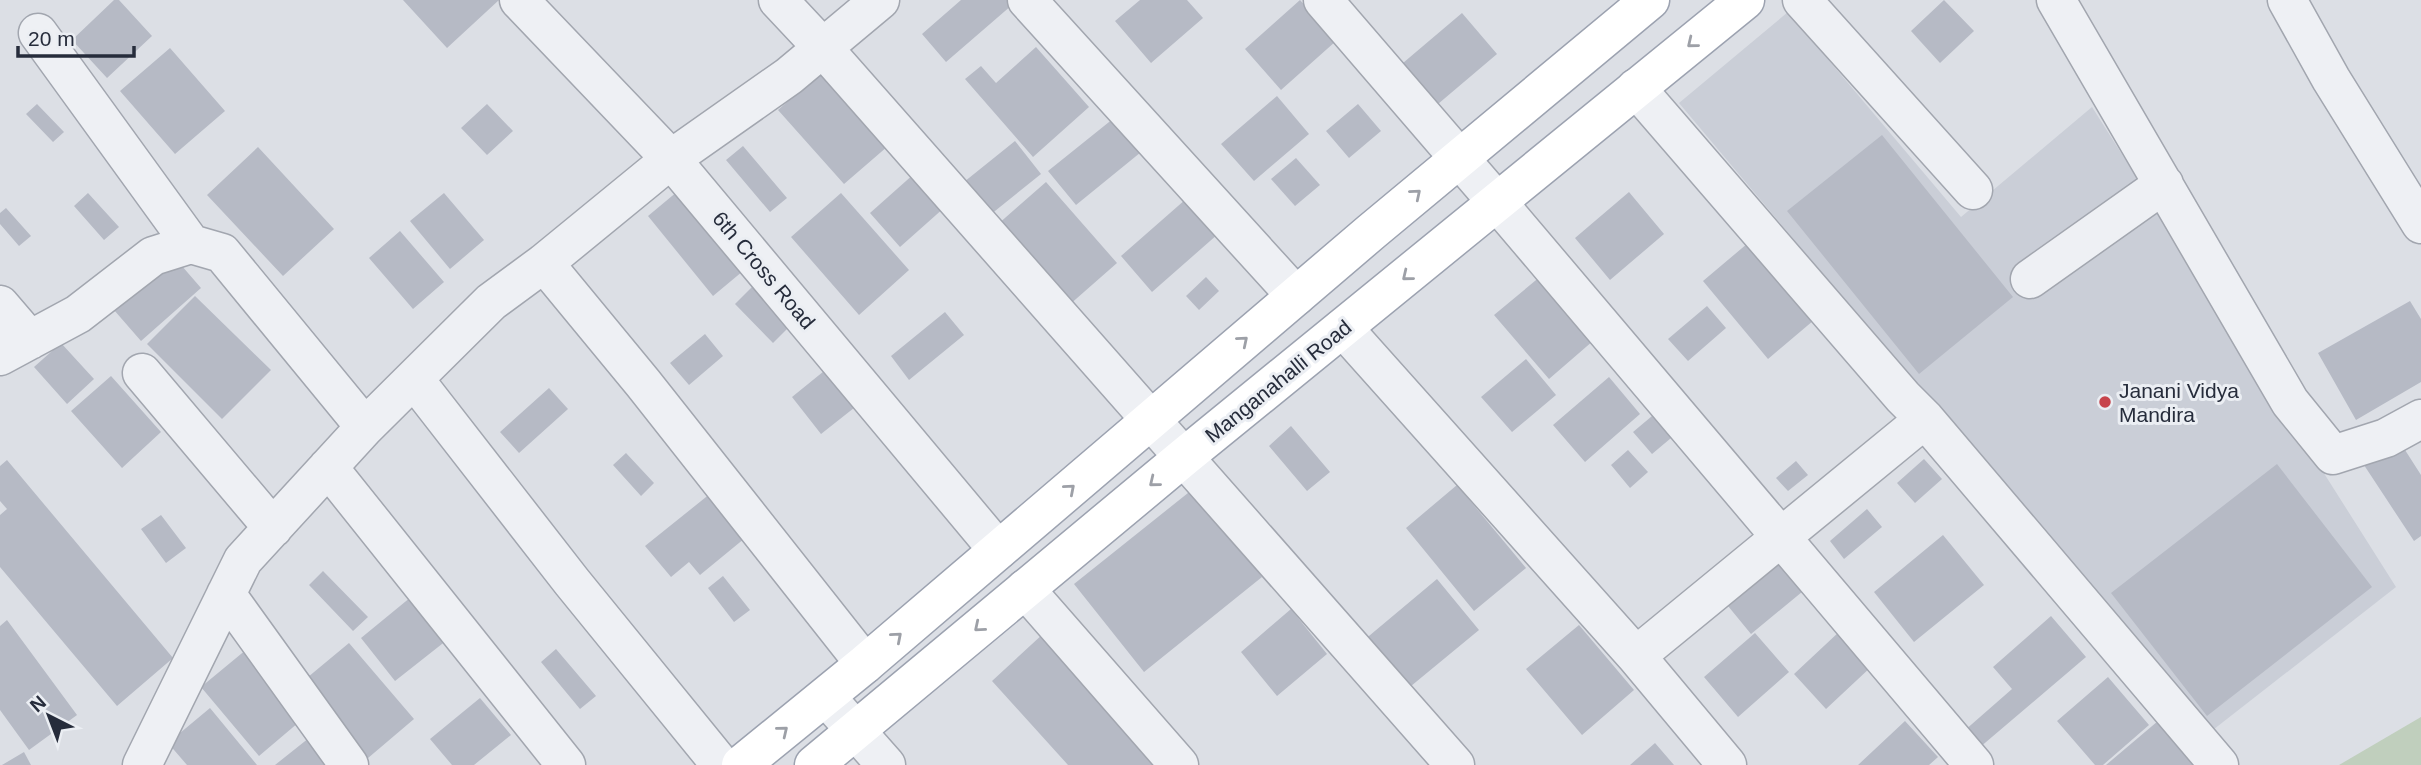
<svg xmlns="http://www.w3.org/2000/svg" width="2421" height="765" font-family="Arial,sans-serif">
<rect width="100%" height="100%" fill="#dcdfe5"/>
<!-- built -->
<path fill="#caced7" d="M 1788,12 L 1961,217 L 2092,107 L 2396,587 L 2209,733 L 1679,103 Z"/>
<!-- green -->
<path fill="#c0cfbd" d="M 2421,717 L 2421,765 L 2339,765 Z"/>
<!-- building -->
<path fill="#b6bac5" d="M 114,0 L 119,0 L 152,36 L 107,78 L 72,40 Z
M 403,0 L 499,0 L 447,48 Z
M 961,0 L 1008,0 L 1012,5 L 946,62 L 922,34 Z
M 1140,0 L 1187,0 L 1203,18 L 1151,63 L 1115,21 Z
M 1300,0 L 1336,41 L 1281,90 L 1245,49 Z
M 1944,0 L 1974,31 L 1940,63 L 1911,31 Z
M 1462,13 L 1497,54 L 1438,104 L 1403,63 Z
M 1036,47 L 1089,107 L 1033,157 L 965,79 L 981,66 L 996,83 Z
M 170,48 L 225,111 L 175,154 L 120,91 Z
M 829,65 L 895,140 L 844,184 L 778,110 Z
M 1277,96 L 1309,134 L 1254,181 L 1221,144 Z
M 37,104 L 64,132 L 53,142 L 26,114 Z
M 487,104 L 513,131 L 487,155 L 461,128 Z
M 1358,104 L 1381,131 L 1349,158 L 1326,131 Z
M 1119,114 L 1146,148 L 1076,205 L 1048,171 Z
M 1882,135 L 2013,297 L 1919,374 L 1787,211 Z
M 1015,141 L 1041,174 L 990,215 L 964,182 Z
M 743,146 L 787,198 L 770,212 L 726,160 Z
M 258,147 L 334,229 L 283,276 L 207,195 Z
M 1296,158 L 1320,185 L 1295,206 L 1271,179 Z
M 924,165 L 954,199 L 900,247 L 870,213 Z
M 1046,182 L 1117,263 L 1068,306 L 997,225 Z
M 684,186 L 749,266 L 713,296 L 648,216 Z
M 1629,192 L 1664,234 L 1610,280 L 1575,238 Z
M 88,193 L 119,227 L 104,240 L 74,206 Z
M 444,193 L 484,240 L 450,269 L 410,221 Z
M 841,193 L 909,270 L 859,315 L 791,237 Z
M 1186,199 L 1218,234 L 1152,292 L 1121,256 Z
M 6,208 L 31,236 L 19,246 L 0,224 L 0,213 Z
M 400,231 L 444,282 L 413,309 L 369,258 Z
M 1754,238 L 1820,315 L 1768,359 L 1703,281 Z
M 175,258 L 201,288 L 141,341 L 114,310 Z
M 1547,271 L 1601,334 L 1549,379 L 1494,315 Z
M 1206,277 L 1219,291 L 1199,310 L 1186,296 Z
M 756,283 L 794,322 L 773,343 L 735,304 Z
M 195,296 L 271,370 L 222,419 L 147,344 Z
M 2410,301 L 2421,319 L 2421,382 L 2356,420 L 2318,353 Z
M 1707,306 L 1726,328 L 1688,361 L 1668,339 Z
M 945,312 L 964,335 L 909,380 L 891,356 Z
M 705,334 L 723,356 L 689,385 L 670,363 Z
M 61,343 L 94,379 L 67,404 L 34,367 Z
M 1526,359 L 1556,395 L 1512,432 L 1481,397 Z
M 829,367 L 859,404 L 821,434 L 792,397 Z
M 111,376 L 161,432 L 122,468 L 71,411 Z
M 1609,377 L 1640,414 L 1585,462 L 1553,425 Z
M 549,388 L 568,409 L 519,453 L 500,432 Z
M 1658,411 L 1677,433 L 1652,454 L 1633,432 Z
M 1291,426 L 1330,472 L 1307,491 L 1269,446 Z
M 2398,439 L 2421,475 L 2421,536 L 2414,541 L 2362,462 Z
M 1628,450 L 1648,472 L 1630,488 L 1611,465 Z
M 626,453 L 654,483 L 641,496 L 613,465 Z
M 1924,459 L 1942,479 L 1915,503 L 1897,483 Z
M 7,460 L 173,658 L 117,706 L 0,567 L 0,515 L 7,509 L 0,501 L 0,466 Z
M 1796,461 L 1808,475 L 1788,491 L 1776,478 Z
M 2277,464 L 2372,587 L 2207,716 L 2111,593 Z
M 721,485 L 756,529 L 700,575 L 689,562 L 671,577 L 645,546 Z
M 1457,485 L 1526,568 L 1474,611 L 1406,528 Z
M 1193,489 L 1262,577 L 1144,672 L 1074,584 Z
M 1867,509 L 1882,527 L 1844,559 L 1830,541 Z
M 161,515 L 186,548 L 166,563 L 141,529 Z
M 1943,535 L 1984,585 L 1914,642 L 1874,592 Z
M 1775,548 L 1808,587 L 1751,634 L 1719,595 Z
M 323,571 L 368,617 L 353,631 L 309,585 Z
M 723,576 L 750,610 L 734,622 L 708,588 Z
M 1437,579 L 1479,630 L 1405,691 L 1363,641 Z
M 411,597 L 447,640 L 395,681 L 361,638 Z
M 1291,609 L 1327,654 L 1277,696 L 1241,652 Z
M 2051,616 L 2086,657 L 1979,748 L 1964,731 L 2012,689 L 1993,667 Z
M 7,620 L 77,715 L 29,750 L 0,710 L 0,626 Z
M 1579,625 L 1634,690 L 1582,735 L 1526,669 Z
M 1840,631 L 1872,666 L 1826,709 L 1794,674 Z
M 1044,633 L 1163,765 L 1068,765 L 992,681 Z
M 1755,633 L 1789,672 L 1738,717 L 1704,677 Z
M 349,643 L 414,719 L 361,764 L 296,687 Z
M 247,649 L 305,717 L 259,756 L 201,687 Z
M 556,649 L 596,696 L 580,709 L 541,662 Z
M 2108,677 L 2149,725 L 2103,765 L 2095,765 L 2057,721 Z
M 480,698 L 511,735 L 474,765 L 452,765 L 430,739 Z
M 210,708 L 257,765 L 187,765 L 168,743 Z
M 1905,721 L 1938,757 L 1929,765 L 1858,765 Z
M 2158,721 L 2195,765 L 2106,765 Z
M 314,734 L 338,765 L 275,765 Z
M 1655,743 L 1674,765 L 1630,765 Z
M 24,752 L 31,765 L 2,765 Z"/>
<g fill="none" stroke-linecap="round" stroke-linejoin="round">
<defs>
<path id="minor" d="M 519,0 L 671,159 L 998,550
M 778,0 L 823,48 L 1455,765
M 1027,0 L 1296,296
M 1323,0 L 1497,202 L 1974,765
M 1802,0 L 1973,190
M 2056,0 L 2290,402 L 2333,455 L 2386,438 L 2421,419
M 2287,0 L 2331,79 L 2421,224
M 38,33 L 191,244
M 1636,88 L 1903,397 L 1925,419 L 2219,765
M 544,263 L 643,383 L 865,664
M 2030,279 L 2164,184
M 0,305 L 30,340
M 1343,328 L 1636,656 L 1727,765
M 0,356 L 78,314 L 153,256 L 191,244 L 222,253 L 365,427
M 142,373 L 273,528
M 414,379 L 572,582 L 721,765
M 328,467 L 566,765
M 1025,589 L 1179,765
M 226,594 L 349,765
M 1636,656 L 1925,419
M 826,697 L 886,765
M 142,765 L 243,560 L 365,427 L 491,302 L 544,263 L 671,159 L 789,76 L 880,0"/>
<path id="major" d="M 741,765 L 865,664 L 1371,232 L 1650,0
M 814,765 L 1184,457 L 1745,0"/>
</defs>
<!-- minor casing -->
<use href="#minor" stroke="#a2a6af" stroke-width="41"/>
<!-- major casing -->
<use href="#major" stroke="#9ca2b0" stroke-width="41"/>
<!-- minor -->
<use href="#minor" stroke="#eef0f4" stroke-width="38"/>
<!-- major -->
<use href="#major" stroke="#fff" stroke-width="38"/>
</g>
<!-- one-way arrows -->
<defs><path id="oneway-chevron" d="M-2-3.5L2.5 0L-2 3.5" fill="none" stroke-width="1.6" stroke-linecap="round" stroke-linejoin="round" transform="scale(1.75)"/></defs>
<g stroke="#9da0a7">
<use href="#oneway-chevron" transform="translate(1692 43) rotate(141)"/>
<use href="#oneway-chevron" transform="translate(1416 194) rotate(-40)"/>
<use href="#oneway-chevron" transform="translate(1407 276) rotate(141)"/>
<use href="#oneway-chevron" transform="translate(1243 341) rotate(-40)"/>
<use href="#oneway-chevron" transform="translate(1154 482) rotate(141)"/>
<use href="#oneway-chevron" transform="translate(1070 489) rotate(-41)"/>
<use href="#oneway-chevron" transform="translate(979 627) rotate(140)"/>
<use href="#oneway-chevron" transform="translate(897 637) rotate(-41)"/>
<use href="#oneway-chevron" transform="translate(783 731) rotate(-39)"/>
</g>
<!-- markers -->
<circle fill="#c7444c" stroke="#ebeef3" stroke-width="2.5" cx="2105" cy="402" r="7"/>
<g text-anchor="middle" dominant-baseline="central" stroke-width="6" stroke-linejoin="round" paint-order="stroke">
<!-- street labels -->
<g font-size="21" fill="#262c3b" stroke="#ebeef3">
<text transform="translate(764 270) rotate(50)">6th Cross Road</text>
<text transform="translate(1278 381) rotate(-39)">Manganahalli Road</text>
</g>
<!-- poi labels -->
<g font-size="21" fill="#262c3b" stroke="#ebeef3" text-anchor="start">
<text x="2119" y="390">Janani Vidya<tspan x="2119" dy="24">Mandira</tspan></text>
</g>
</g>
<!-- north arrow -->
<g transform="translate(49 716) rotate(318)" stroke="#ebeef3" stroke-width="5" paint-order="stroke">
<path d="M0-5L12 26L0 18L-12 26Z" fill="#262c3b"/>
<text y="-10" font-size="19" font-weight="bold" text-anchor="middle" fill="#262c3b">N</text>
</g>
<!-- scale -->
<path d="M18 46v10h116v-10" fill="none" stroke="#262c3b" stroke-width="3.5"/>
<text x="28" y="46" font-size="21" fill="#262c3b" stroke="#ebeef3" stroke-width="5" paint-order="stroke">20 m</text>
</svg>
